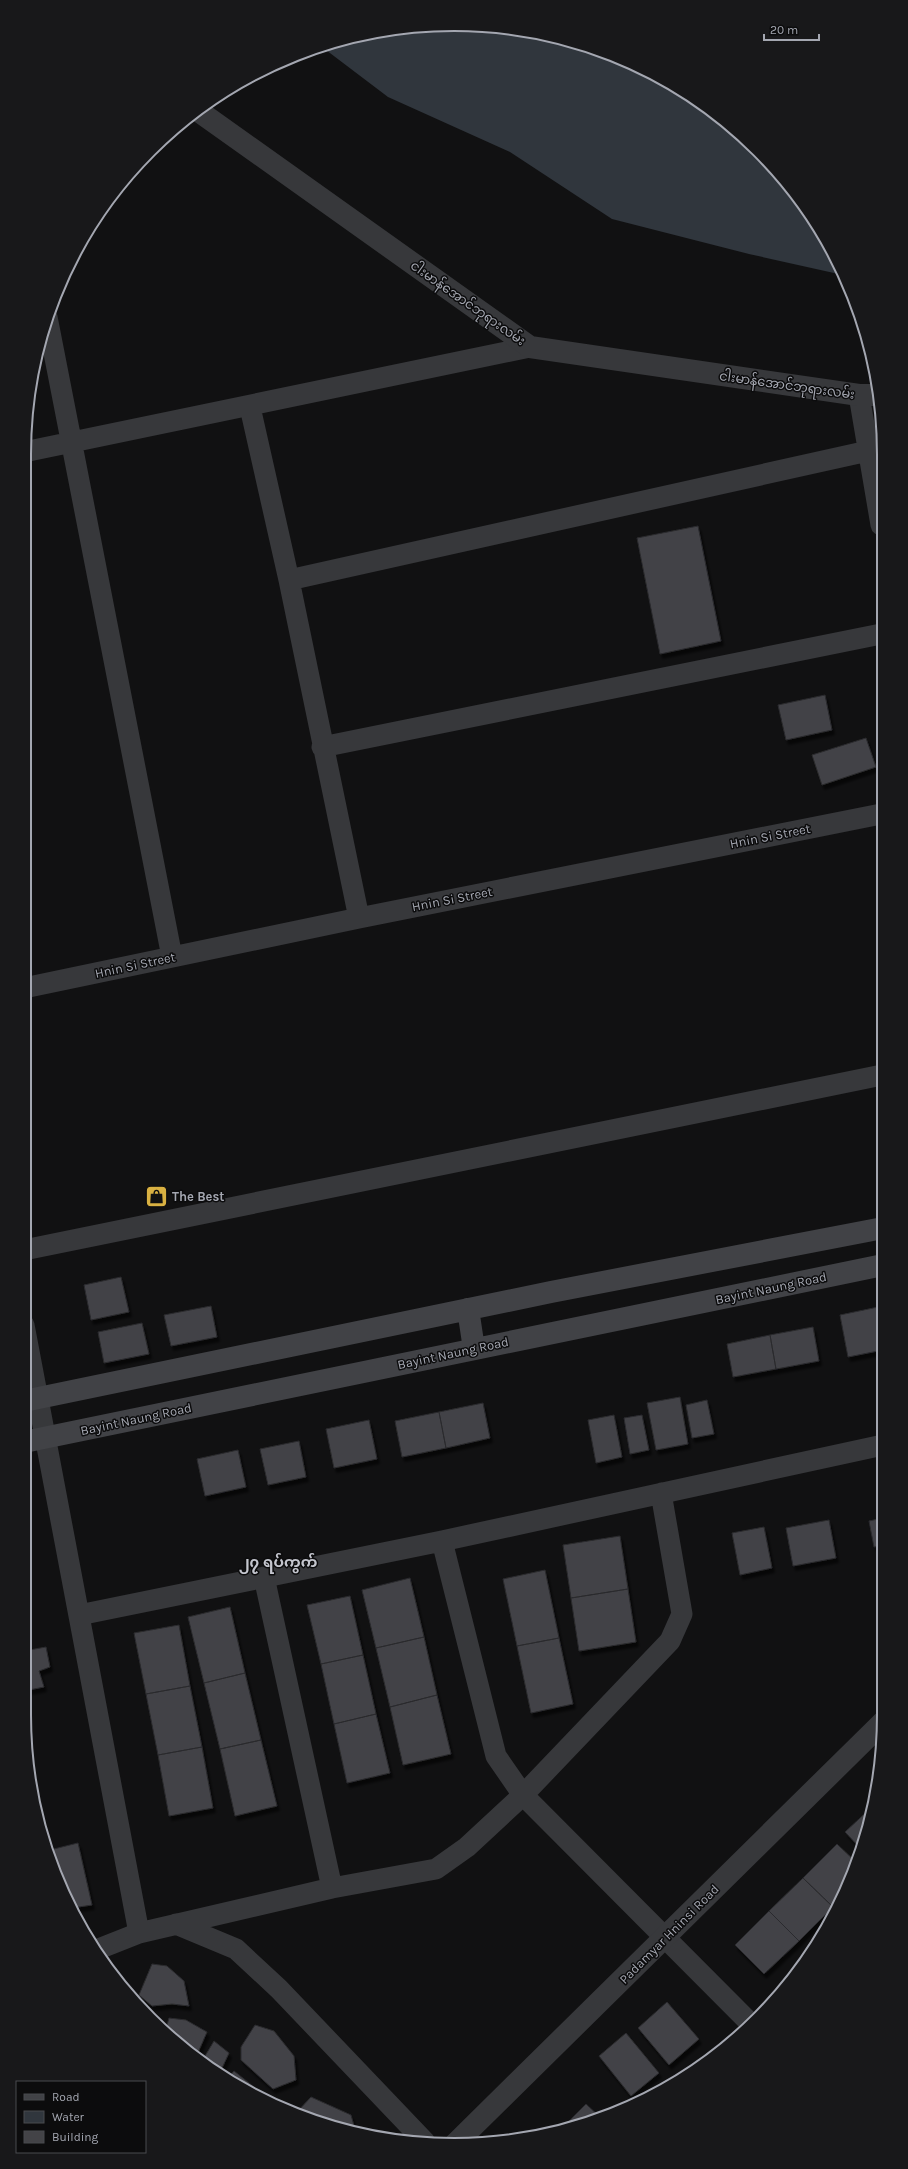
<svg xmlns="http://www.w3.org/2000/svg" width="908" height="2169" font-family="Karla,'Noto Sans Myanmar',sans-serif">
<defs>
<filter id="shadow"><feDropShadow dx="2.5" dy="4.5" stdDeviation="1" flood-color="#0009"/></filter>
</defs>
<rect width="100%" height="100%" fill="#111112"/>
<!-- water -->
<path fill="#30363d" d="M 426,25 L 510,28 L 592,47 L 644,68 L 716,113 L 795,192 L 843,275 L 749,254 L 612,219 L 510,152 L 388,97 L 322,47 L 343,39 Z"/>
<!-- building -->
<path fill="#434347" stroke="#2b2b2e" filter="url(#shadow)" d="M 698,526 L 721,641 L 660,654 L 637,538 Z
M 825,695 L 832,730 L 786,740 L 778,705 Z
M 866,738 L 876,767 L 822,785 L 812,755 Z
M 121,1277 L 129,1312 L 91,1320 L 84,1285 Z
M 211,1306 L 217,1337 L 171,1346 L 164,1315 Z
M 883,1306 L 883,1350 L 848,1357 L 840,1315 Z
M 142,1323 L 149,1354 L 104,1363 L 98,1332 Z
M 813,1327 L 819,1361 L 776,1369 L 770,1335 Z
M 770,1335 L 776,1369 L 733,1377 L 727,1344 Z
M 680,1397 L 688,1444 L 656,1450 L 647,1403 Z
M 707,1400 L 714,1434 L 692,1438 L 686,1405 Z
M 483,1403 L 490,1438 L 446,1448 L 439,1412 Z
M 439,1412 L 446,1448 L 402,1457 L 395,1421 Z
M 614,1415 L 622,1457 L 596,1463 L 588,1420 Z
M 642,1415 L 649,1450 L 630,1454 L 624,1418 Z
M 369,1420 L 377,1459 L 334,1468 L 326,1429 Z
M 299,1441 L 306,1477 L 268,1485 L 260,1449 Z
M 238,1450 L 246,1487 L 205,1496 L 197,1459 Z
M 883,1518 L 884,1545 L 874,1547 L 869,1521 Z
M 829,1520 L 836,1558 L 793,1566 L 786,1528 Z
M 764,1527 L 772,1568 L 740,1575 L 732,1533 Z
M 620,1536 L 628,1589 L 571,1598 L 563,1545 Z
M 545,1570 L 559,1638 L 517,1646 L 503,1579 Z
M 410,1578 L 424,1637 L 376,1648 L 362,1590 Z
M 628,1589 L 636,1642 L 579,1651 L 571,1598 Z
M 350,1596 L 363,1655 L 321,1664 L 307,1605 Z
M 230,1607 L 245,1673 L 204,1683 L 188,1617 Z
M 179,1625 L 190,1686 L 146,1694 L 134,1633 Z
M 424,1637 L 437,1695 L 390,1707 L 376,1648 Z
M 559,1638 L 573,1704 L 531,1713 L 517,1646 Z
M 46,1647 L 50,1667 L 39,1671 L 44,1687 L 24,1691 L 24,1651 Z
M 363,1655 L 376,1714 L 334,1724 L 321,1664 Z
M 245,1673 L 261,1740 L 220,1749 L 204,1683 Z
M 190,1686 L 202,1747 L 158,1755 L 146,1694 Z
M 437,1695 L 451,1754 L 403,1765 L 390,1707 Z
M 376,1714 L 390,1773 L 347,1783 L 334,1724 Z
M 261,1740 L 277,1806 L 235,1816 L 220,1749 Z
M 202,1747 L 213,1808 L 169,1816 L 158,1755 Z
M 874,1805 L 862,1850 L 845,1832 Z
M 78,1843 L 92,1905 L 72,1908 L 46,1851 Z
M 837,1844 L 857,1863 L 840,1901 L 833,1907 L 803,1878 Z
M 803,1878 L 833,1907 L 799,1941 L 769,1911 Z
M 769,1911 L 799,1941 L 764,1974 L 735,1945 Z
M 152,1964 L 167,1966 L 184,1981 L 189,2006 L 172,2004 L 152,2006 L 139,1995 Z
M 801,1966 L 786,1986 L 784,1983 Z
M 667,2002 L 699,2039 L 669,2065 L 638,2028 Z
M 169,2018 L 186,2020 L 207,2032 L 196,2057 L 165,2033 Z
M 255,2025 L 274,2031 L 294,2056 L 296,2080 L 273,2089 L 241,2060 L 241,2047 Z
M 626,2033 L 659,2073 L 631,2096 L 599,2056 Z
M 214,2041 L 229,2053 L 222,2068 L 217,2071 L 202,2061 Z
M 712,2050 L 716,2054 L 685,2076 L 684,2074 Z
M 234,2071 L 254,2087 L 259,2096 L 239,2087 L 227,2079 Z
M 668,2081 L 672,2085 L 653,2095 Z
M 311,2097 L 351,2115 L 356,2133 L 316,2122 L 296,2113 Z
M 586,2104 L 601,2118 L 561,2129 Z"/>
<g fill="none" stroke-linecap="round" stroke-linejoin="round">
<!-- minor -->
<path stroke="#37383b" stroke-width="21" d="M 47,317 L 172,957
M 859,395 L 881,525
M 250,407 L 289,580 L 359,918
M 24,452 L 530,347
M 289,580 L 868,451
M 322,747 L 881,634
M 24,988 L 359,918 L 881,814
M 24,1250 L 882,1075
M 24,1325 L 139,1933
M 442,1541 L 496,1756 L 523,1795 L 751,2024
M 264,1577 L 332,1888
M 79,1615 L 442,1541 L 883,1445
M 176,1924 L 236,1949 L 279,1989 L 425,2142
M 96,1950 L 139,1933 L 332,1888 L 436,1869 L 467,1847 L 523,1795 L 670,1641 L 682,1614 L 661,1493"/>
<!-- tertiary -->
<path stroke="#37383b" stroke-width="22" d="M 197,110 L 530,347 L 859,395 L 880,395
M 454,2145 L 883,1722"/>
<!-- secondary -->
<path stroke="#414246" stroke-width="22" d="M 468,1309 L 474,1349
M 24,1401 L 551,1292 L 883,1228
M 24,1442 L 883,1265"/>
</g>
<!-- icons -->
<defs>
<symbol id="shop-square" viewBox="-11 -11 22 22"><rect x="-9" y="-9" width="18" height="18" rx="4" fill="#d9b142" stroke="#0c0c0d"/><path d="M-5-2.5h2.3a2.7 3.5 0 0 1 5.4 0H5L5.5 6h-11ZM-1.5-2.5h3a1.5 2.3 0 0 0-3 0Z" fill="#111"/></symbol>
</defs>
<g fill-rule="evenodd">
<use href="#shop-square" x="144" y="1184" width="25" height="25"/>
</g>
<g text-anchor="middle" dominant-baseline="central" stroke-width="3" stroke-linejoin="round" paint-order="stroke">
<!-- street labels -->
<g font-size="13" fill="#a4a7b1" stroke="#0c0c0d">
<text transform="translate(468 303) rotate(35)">ငါးမာန်အောင်ဘုရားလမ်း</text>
<text transform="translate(787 385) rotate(8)">ငါးမာန်အောင်ဘုရားလမ်း</text>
<text transform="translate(770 836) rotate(-11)">Hnin Si Street</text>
<text transform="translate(452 899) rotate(-11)">Hnin Si Street</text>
<text transform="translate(135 965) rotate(-12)">Hnin Si Street</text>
<text transform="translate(771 1288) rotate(-12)">Bayint Naung Road</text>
<text transform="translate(453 1353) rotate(-12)">Bayint Naung Road</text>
<text transform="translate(136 1419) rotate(-12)">Bayint Naung Road</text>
<text transform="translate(669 1934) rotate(-45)">Padamyar Hninsi Road</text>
</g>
<!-- poi labels -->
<g font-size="13" font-weight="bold" fill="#a4a7b1" stroke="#0c0c0d" text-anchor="start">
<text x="172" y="1196">The Best</text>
</g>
<!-- quarter labels -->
<g font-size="15" font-weight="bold" fill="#c4c6ce" stroke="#0c0c0d">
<text x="278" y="1562">၂၇ ရပ်ကွက်</text>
</g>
</g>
<!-- crop -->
<path d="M0 0H908V2169H0ZM454 31H454A423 423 0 0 1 877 454V1715A423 423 0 0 1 454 2138H454A423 423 0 0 1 31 1715V454A423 423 0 0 1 454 31Z" fill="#18181a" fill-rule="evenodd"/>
<path fill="none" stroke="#a4a7b1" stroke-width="2" d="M454 31H454A423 423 0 0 1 877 454V1715A423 423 0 0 1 454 2138H454A423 423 0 0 1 31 1715V454A423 423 0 0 1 454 31Z"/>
<!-- legend -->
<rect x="16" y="2081" width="130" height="72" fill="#0c0c0d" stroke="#494a4f"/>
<rect x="24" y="2094" width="20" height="6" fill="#414246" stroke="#494a4f"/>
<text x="52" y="2101" font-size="12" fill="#a4a7b1">Road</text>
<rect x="24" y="2111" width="20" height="12" fill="#30363d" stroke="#494a4f"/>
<text x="52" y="2121" font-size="12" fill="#a4a7b1">Water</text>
<rect x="24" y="2131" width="20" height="12" fill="#434347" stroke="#494a4f"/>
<text x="52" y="2141" font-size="12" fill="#a4a7b1">Building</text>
<!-- scale -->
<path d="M764 34v6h55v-6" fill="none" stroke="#a4a7b1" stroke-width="2"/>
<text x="770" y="34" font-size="12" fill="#a4a7b1" stroke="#0c0c0d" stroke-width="3" paint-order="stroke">20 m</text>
</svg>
